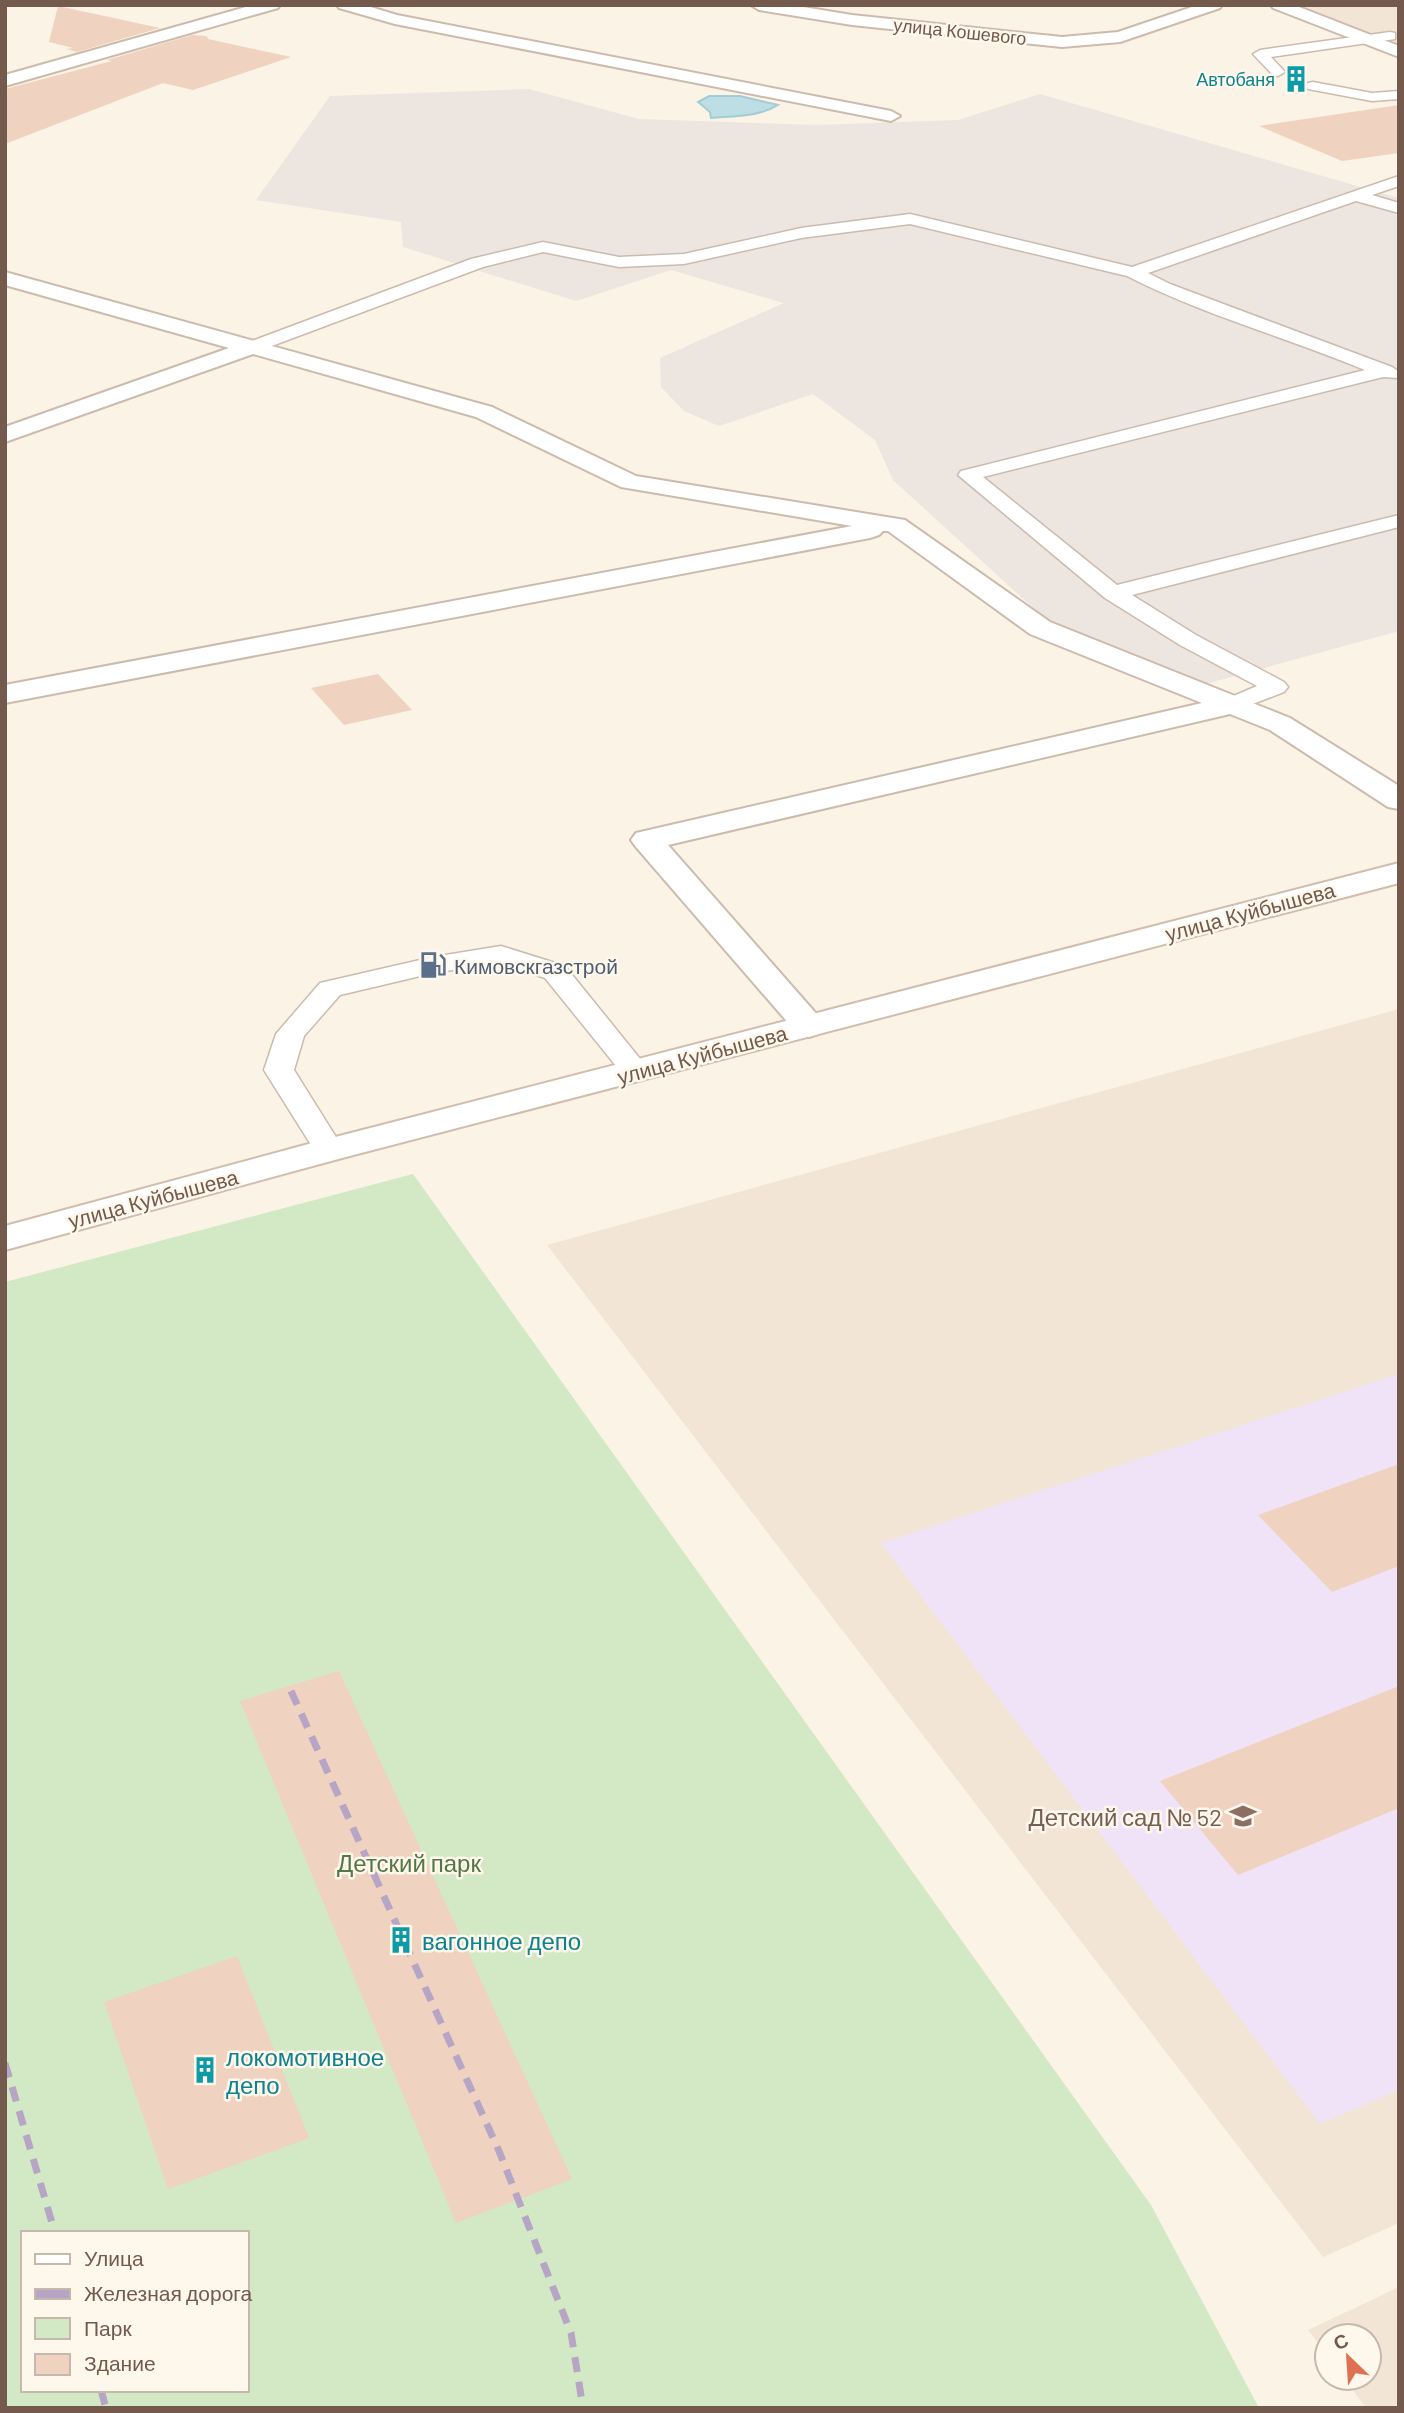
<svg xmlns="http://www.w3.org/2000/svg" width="1404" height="2413" font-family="Barlow,sans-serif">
<rect width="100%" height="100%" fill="#fbf3e6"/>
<!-- residential -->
<path fill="#f2e5d5" d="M 1296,5 L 1399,5 L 1399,45 Z
M 1399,1009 L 1399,2223 L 1323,2257 L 547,1245 Z
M 1399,2287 L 1399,2408 L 1366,2408 L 1344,2378 L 1369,2378 L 1369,2336 L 1327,2336 L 1327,2355 L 1308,2330 Z"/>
<!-- industrial -->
<path fill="#ece5e0" d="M 529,89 L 639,119 L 817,125 L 958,120 L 1040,94 L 1399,198 L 1399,631 L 1202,685 L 1051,624 L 893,480 L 875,440 L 813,394 L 719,426 L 684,411 L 661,387 L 660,358 L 784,303 L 671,270 L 576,301 L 403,247 L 401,222 L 256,200 L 330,96 Z"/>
<!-- education -->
<path fill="#f0e3f7" d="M 1399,1374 L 1399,2090 L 1320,2124 L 881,1543 Z"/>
<!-- green -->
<path fill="#d3e8c5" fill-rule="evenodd" d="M 413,1174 L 1151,2205 L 1259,2408 L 5,2408 L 5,1282 ZM 23,2233 L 247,2233 L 247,2390 L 23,2390 Z"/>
<!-- water -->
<path fill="#bcdee4" stroke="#a2cdd5" stroke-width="2" d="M 709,96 L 740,96 L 778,105 C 759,117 733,116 711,118 L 710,112 L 698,102 Z"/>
<!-- building -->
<path fill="#efd2bf" d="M 58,6 L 160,28 L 77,52 L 66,49 L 73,48 L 49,42 Z
M 192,35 L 207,36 L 208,39 L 291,57 L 193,90 L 163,83 L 5,144 L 5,89 L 112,61 L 107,60 Z
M 1399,105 L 1399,153 L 1342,161 L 1259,126 Z
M 378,674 L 412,710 L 344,725 L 311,688 Z
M 1399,1464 L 1399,1566 L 1332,1592 L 1258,1515 Z
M 339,1671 L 572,2179 L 456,2223 L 240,1701 Z
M 1399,1686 L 1399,1808 L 1238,1875 L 1160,1781 Z
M 237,1956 L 309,2138 L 168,2189 L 104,2002 Z"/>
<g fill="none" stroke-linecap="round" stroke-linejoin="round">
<defs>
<path id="service" d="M 1390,32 L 1395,33 L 1395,39 L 1271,57 L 1285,72 L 1278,76 L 1273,75 L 1253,54 L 1260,50 Z
M 1313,82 L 1372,93 L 1399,91 L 1399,99 L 1372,101 L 1308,89 L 1306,86 L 1308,83 Z
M 1399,176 L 1399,186 L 1372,195 L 1399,203 L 1399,213 L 1356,201 L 1148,273 L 1170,284 L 1392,367 L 1399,372 L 1398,378 L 1383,377 L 983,477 L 1117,585 L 1399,515 L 1399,527 L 1132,595 L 1196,635 L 1284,682 L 1288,687 L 1284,692 L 1232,712 L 1224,710 L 1220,705 L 1224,700 L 1257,686 L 1180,645 L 1105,598 L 958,475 L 961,471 L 1365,370 C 1288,338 1201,314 1127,276 L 910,224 L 801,238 L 684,264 L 619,267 L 543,252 L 483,267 L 261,350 L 255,352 L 246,346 L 249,342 L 471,259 L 543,242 L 619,257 L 684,254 L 801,228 L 910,214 L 1132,267 Z
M 501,946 L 565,966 L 645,1065 L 650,1071 L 645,1077 L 635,1080 L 625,1077 L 545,978 L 499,963 L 433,973 L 340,995 L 304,1036 L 294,1070 L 344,1150 L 340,1156 L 329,1159 L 318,1156 L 264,1070 L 276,1034 L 320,983 L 433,957 Z"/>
<path id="minor" d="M 253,5 L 280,5 L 278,8 L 5,86 L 5,75 Z
M 337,5 L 364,5 L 397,15 L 891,111 L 900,116 L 891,121 L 395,24 L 339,8 Z
M 751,5 L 791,5 L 852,15 L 1062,37 L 1118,32 L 1198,5 L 1222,5 L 1220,8 L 1120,42 L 1062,47 L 852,25 L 759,10 Z
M 5,272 L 492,407 L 636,476 L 905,520 L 1050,622 L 1290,718 L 1399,786 L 1399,809 L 1388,807 L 1270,730 L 1230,714 L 668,845 L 827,1026 L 821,1033 L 809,1037 L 797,1033 L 636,847 L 631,840 L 636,833 L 1202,703 L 1030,634 L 888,531 L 883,531 L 879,535 L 870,538 L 5,703 L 5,685 L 852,526 L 621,487 L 476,417 L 253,354 L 5,442 L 5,427 L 229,348 L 5,285 Z"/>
<path id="tertiary" d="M 1271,5 L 1294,5 L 1399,46 L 1399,57 L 1273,8 Z"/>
<path id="secondary" d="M 1399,863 L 1399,883 L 342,1158 L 5,1250 L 5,1226 L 316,1142 Z"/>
</defs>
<!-- service casing -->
<use href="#service" stroke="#ccbbad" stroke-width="3"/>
<!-- minor casing -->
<use href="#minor" stroke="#ccbbad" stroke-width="4"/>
<!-- tertiary casing -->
<use href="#tertiary" stroke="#ccbbad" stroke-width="4"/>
<!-- secondary casing -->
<use href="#secondary" stroke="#d1bdad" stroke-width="4"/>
<!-- service -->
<use href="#service" fill="#fff" fill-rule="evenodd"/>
<!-- minor -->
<use href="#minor" fill="#fff" fill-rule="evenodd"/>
<!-- tertiary -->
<use href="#tertiary" fill="#fff" fill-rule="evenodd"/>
<!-- secondary -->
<use href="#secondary" fill="#fff" fill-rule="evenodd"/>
<!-- rail -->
<path stroke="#b6a5c4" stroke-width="7" stroke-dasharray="15 10" stroke-linecap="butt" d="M 291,1691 L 499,2151 L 571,2333 L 583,2408
M 5,2063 L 55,2233
M 101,2390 L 106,2408"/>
</g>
<!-- icons -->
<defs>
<symbol id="building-bare" viewBox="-9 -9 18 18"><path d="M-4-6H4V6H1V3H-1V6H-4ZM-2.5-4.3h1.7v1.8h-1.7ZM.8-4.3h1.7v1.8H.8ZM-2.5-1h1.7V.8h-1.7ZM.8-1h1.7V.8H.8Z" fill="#0f9aa8" stroke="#fef7ec" stroke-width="2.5" paint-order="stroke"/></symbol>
<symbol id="fuel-bare" viewBox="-9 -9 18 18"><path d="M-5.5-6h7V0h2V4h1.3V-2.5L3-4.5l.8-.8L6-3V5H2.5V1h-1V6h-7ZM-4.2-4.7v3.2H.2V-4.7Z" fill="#5c6f8a" stroke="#fef7ec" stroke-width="2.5" paint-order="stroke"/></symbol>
<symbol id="school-bare" viewBox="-9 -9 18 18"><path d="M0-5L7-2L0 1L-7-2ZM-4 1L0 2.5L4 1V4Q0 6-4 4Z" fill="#8d6e63" stroke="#fef7ec" stroke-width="2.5" paint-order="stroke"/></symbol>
</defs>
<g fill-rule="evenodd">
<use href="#building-bare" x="1277" y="60" width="38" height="38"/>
<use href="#fuel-bare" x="414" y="946" width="38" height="38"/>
<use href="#school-bare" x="1224" y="1797" width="38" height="38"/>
<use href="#building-bare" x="382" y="1921" width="38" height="38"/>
<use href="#building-bare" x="186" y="2051" width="38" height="38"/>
</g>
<g text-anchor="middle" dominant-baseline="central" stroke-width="5" stroke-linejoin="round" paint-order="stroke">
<!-- far-street labels -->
<g font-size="18" fill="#735a4c" stroke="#fef7ec">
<text transform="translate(960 31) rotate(6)">улица Кошевого</text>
</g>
<!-- far-culture labels -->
<g font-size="18" fill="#0d838f" stroke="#fef7ec" text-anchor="end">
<text x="1275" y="79">Автобаня</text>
</g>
<!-- street labels -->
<g font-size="21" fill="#735a4c" stroke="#fef7ec">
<text transform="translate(1250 911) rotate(-15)">улица Куйбышева</text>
<text transform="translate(702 1054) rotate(-15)">улица Куйбышева</text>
<text transform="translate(153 1198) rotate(-15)">улица Куйбышева</text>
</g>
<!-- service labels -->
<g font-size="21" fill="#4e5e75" stroke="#fef7ec" text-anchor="start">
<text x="454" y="965">Кимовскгазстрой</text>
</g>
<!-- near-education labels -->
<g font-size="24" fill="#785e54" stroke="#fef7ec" text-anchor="end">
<text x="1222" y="1816">Детский сад № 52</text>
</g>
<!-- near-park labels -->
<g font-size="24" fill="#547845" stroke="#fef7ec">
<text x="409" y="1862">Детский парк</text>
</g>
<!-- near-culture labels -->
<g font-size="24" fill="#0d838f" stroke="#fef7ec" text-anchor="start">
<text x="422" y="1940">вагонное депо</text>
<text x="226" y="2056">локомотивное<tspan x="226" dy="28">депо</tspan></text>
</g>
</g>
<!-- border -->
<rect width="1404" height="2413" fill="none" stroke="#735a4c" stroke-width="14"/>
<!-- legend -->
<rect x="21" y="2231" width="228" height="161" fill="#fef7ec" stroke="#c6b8ac" stroke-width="2"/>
<rect x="35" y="2254" width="35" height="10" fill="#ffffff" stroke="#c6b8ac" stroke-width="2"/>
<text x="84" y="2266" font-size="21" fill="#735a4c">Улица</text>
<rect x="35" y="2289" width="35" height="10" fill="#b6a5c4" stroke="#c6b8ac" stroke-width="2"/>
<text x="84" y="2301" font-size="21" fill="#735a4c">Железная дорога</text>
<rect x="35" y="2318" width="35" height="21" fill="#d3e8c5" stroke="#c6b8ac" stroke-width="2"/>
<text x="84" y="2336" font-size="21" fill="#735a4c">Парк</text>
<rect x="35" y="2354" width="35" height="21" fill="#efd2bf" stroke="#c6b8ac" stroke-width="2"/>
<text x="84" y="2371" font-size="21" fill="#735a4c">Здание</text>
<!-- north arrow -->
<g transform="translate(1348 2357) rotate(335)"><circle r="33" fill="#fef7ec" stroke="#c6b8ac" stroke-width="2"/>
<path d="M0-5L12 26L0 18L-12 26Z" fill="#de7152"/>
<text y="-10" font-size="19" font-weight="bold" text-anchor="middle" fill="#735a4c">С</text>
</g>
</svg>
